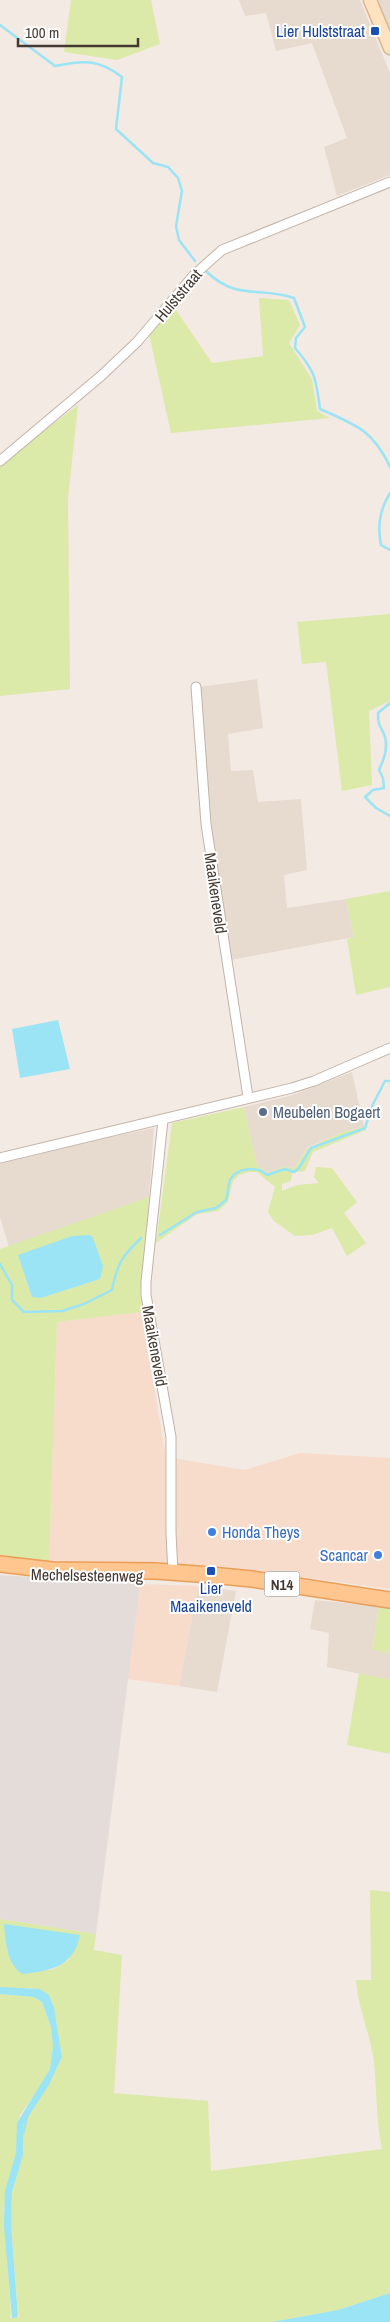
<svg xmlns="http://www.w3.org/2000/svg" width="390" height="2322" font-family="'Archivo Narrow',sans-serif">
<rect width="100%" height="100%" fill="#f3eae3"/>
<!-- residential -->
<path fill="#e7dbd0" d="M 239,0 L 360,0 L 390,73 L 390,175 L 337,196 L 324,147 L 347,138 L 312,43 L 276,51 L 266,13 L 245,16 Z
M 376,0 L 390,0 L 390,33 Z
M 257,679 L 263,728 L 228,734 L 231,771 L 253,770 L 258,802 L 301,799 L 307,870 L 284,875 L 287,908 L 346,899 L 354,937 L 230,960 L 210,823 L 199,687 Z
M 352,1072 L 364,1127 L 343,1132 L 308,1147 L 294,1168 L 284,1167 L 267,1173 L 257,1166 L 244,1107 L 293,1095 Z
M 154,1128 L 149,1197 L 9,1247 L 0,1217 L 0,1160 Z
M 198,1586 L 236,1591 L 217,1692 L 179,1686 Z
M 315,1600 L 379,1606 L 372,1649 L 390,1653 L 390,1680 L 327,1667 L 329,1633 L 310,1629 Z"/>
<!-- commercial -->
<path fill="#f7dbcb" d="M 141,1312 L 166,1457 L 245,1470 L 300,1453 L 390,1458 L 390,1589 L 251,1570 L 181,1565 L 49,1565 L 57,1322 Z
M 140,1584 L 198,1586 L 179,1686 L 127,1679 Z"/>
<!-- industrial -->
<path fill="#e4dcd8" d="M 0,1575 L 140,1584 L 96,1934 L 0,1919 Z"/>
<!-- green -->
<path fill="#dbeaa8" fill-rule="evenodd" d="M 71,0 L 151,0 L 160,44 L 117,60 L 64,52 Z
M 259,298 L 289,300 L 300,325 L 289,343 L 312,379 L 317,411 L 330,418 L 171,433 L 149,334 L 174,307 L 212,363 L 263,356 Z
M 78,405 L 68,498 L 70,689 L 0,696 L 0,464 Z
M 390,614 L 390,701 L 369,711 L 372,785 L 342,791 L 326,662 L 302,664 L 297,622 Z
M 390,891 L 390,987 L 356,995 L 347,939 L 354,937 L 346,899 Z
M 244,1107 L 257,1166 L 267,1173 L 284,1167 L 294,1168 L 308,1148 L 343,1132 L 364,1127 L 366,1130 L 313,1152 L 305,1171 L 292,1173 L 291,1181 L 282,1184 L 282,1191 L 297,1185 L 319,1183 L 314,1177 L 316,1167 L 332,1168 L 357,1202 L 344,1213 L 366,1243 L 347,1256 L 332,1228 L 312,1235 L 295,1236 L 274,1221 L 268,1212 L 275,1187 L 257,1172 L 249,1172 L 239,1175 L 233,1181 L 228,1202 L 218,1211 L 197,1214 L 156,1243 L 172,1123 Z
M 149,1197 L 141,1312 L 57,1322 L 49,1565 L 0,1559 L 0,1249 ZM 63,1239 L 99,1279 L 41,1298 L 28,1286 L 21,1260 C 33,1245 49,1249 63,1239 Z
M 379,1606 L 390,1608 L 390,1653 L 372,1650 Z
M 359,1673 L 390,1680 L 390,1754 L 347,1745 Z
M 370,1890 L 390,1892 L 390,2293 L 338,2310 L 272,2322 L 0,2322 L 0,1994 L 34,1997 L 42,2002 L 51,2027 L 53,2046 L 50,2069 L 36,2093 L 20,2115 L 16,2153 L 4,2208 L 11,2313 L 10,2318 L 20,2317 L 18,2313 L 11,2224 L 12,2192 L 23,2155 L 23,2125 L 49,2085 L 62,2057 L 54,2007 L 49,1995 L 32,1988 L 12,1989 L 0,1987 L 0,1919 L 96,1934 L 94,1950 L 122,1955 L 114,2093 L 208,2101 L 211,2171 L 382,2149 C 376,2120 377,2092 374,2063 C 371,2035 358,2009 356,1980 L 371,1980 ZM 5,1924 L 70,1959 L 54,1969 L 22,1974 L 7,1951 Z"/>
<!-- water -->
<path fill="#9ae4f5" d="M 58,1020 L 70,1069 L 20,1078 L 12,1029 Z
M 90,1235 L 93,1238 L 103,1266 L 100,1279 L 41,1298 L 32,1297 L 18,1255 L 72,1236 Z
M 4,1924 L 80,1935 C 74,1967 50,1971 22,1974 C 6,1962 6,1943 4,1924 Z
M 0,1987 L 40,1989 L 49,1995 L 54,2007 L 62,2057 L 49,2085 L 23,2125 L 23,2155 L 12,2192 L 11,2224 L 18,2317 L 12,2318 L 4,2225 L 5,2191 L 16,2153 L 17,2123 L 50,2069 L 53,2046 L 51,2027 L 42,2002 L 34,1997 L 0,1994 Z
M 390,2293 L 390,2322 L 272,2322 L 338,2310 Z"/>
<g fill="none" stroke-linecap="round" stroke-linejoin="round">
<!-- stream -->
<path stroke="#9ae4f5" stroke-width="2.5" d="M 0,25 L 55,66 C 83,60 99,59 122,77 L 116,129 L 153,163 L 168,167 L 178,178 L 182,191 L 176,226 L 179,240 L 195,261
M 207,272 C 237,301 260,286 294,298 L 305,327 L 296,338 L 295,348 C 316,372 316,379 320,409 C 356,425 373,430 390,467
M 390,493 C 380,509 377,526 381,545 L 390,550
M 390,703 L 378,713 C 378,728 381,725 385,737 C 388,749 384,759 379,770 L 383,778 L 384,788 L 373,790 L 365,797 L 376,808 L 390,816
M 160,1235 L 197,1212 L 216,1208 L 226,1200 C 228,1194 228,1185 230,1180 C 237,1167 258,1166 267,1175 L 285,1169 L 294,1172 L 299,1168 L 311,1148 L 365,1128 L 372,1106 L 385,1081 L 390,1081
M 0,1264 L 12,1285 L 12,1300 L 24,1312 L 62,1311 L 84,1304 L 112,1290 C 117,1264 122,1256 141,1238
M 23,2134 L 28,2113"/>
<defs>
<path id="street" d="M 0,461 L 101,376 L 137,342 L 194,275 L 222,250 L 390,182
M 196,687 L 206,824 L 248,1097
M 163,1120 L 146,1282 L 146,1295 L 171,1437 L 171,1533 L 173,1573
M 0,1158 L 292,1088 L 314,1081 L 390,1048"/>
<path id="secondary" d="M 370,0 L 390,48"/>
<path id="primary" d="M 0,1564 L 52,1570 L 155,1571 L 211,1575 L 252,1579 L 390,1600"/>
</defs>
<!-- street casing -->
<use href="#street" stroke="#c2b3a8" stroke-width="11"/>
<!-- secondary casing -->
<use href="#secondary" stroke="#dab691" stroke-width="15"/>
<!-- primary casing -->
<use href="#primary" stroke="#eb9e58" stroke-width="18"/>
<!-- street -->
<use href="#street" stroke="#fff" stroke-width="9"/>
<!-- secondary -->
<use href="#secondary" stroke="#ffe2c0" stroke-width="12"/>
<!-- primary -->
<use href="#primary" stroke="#ffc68f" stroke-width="15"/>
</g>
<!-- markers -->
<g fill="#1a4fb4" stroke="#fff" stroke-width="2">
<rect x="370" y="26" width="10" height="10" rx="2.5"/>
<rect x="206" y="1566" width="10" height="10" rx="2.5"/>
</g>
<circle fill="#5c6f8a" stroke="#fff" stroke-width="2" cx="263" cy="1112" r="5"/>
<g fill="#3f7fe0" stroke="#fff" stroke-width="2">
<circle cx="212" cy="1532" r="5"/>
<circle cx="378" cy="1555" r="5"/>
</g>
<g text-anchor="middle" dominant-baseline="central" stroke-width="4" stroke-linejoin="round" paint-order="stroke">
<!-- shield labels -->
<rect fill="#fff" stroke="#7d7570" stroke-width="1" x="264.5" y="1571.5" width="35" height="25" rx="4"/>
<g font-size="15" font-weight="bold" fill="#453a33">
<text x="282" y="1584">N14</text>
</g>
<!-- transit labels -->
<g font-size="16" fill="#164399" stroke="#fff" text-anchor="end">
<text x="365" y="31">Lier Hulststraat</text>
<text x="211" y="1588" text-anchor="middle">Lier<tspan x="211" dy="18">Maaikeneveld</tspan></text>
</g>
<!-- street labels -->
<g font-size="16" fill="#453a33" stroke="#fff">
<text transform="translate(178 295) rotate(-50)">Hulststraat</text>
<text transform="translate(216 893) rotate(82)">Maaikeneveld</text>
<text transform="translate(155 1346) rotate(80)">Maaikeneveld</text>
<text transform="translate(87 1575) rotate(1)">Mechelsesteenweg</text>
</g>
<!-- service labels -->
<g font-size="16" fill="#4e5e75" stroke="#fff" text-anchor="start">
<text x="273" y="1112">Meubelen Bogaert</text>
</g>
<!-- shop labels -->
<g font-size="16" fill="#366cbe" stroke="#fff" text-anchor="start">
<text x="222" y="1532">Honda Theys</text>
<text x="368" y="1555" text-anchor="end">Scancar</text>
</g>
</g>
<!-- scale -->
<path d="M18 38v8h120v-8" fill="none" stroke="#453a33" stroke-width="2.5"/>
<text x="25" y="38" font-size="15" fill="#453a33" stroke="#ffffff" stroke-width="4" paint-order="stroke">100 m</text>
</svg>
